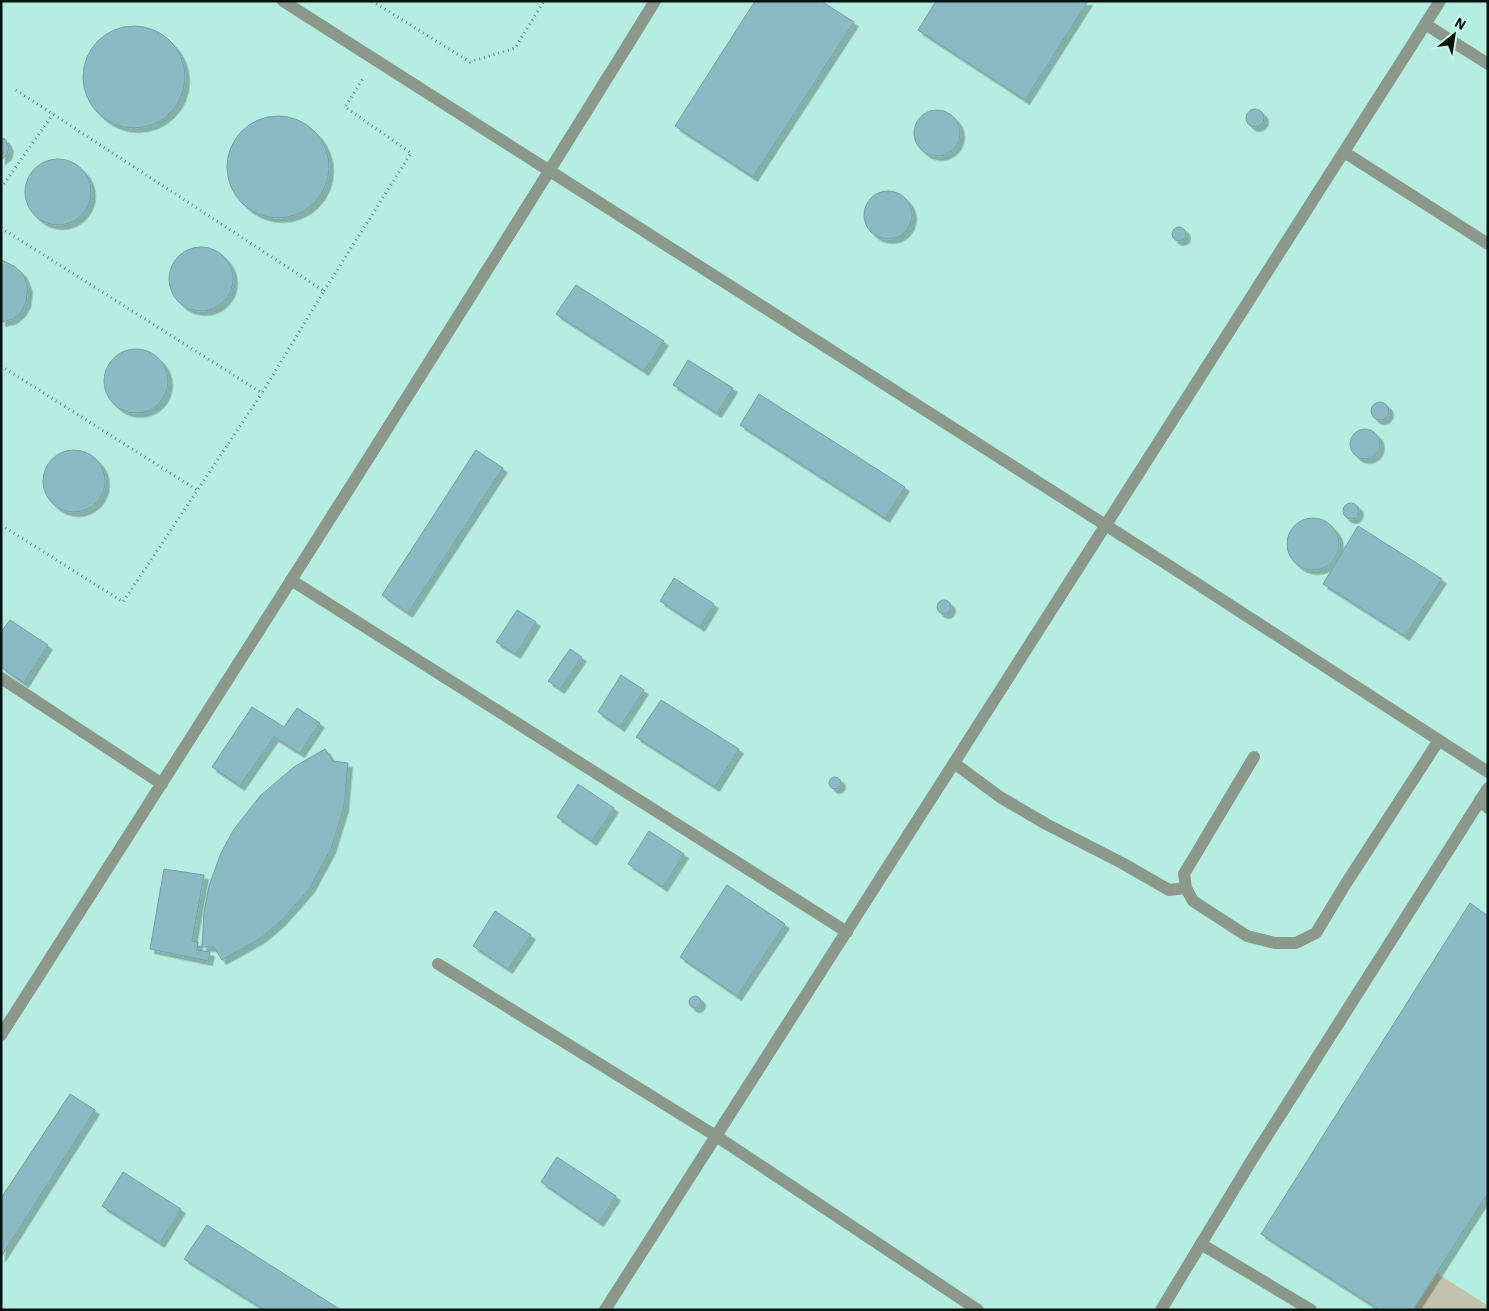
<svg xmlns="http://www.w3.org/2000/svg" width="1489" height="1311" font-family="'IBM Plex Sans',sans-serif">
<defs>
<filter id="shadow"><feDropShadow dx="4.5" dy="4.5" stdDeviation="0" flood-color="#0004"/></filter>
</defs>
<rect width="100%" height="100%" fill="#c8f6eb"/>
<!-- built -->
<path fill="#b5eee1" d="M 1,1 L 1488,1 L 1488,1310 L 1,1310 Z"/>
<!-- green -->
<path fill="#c1c3ad" d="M 1437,1273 L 1488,1306 L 1488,1310 L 1413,1310 Z"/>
<!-- building -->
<path fill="#8bb9c4" stroke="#73a0a9" filter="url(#shadow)" d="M 755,1 L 821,1 L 854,22 L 753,177 L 675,126 Z
M 936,1 L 1088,1 L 1025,100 L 918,30 Z
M83 77a51 51 0 1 1 102 0a51 51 0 1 1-102 0Z
M1246 118a9 9 0 1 1 18 0a9 9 0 1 1-18 0Z
M914 133a23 23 0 1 1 46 0a23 23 0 1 1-46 0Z
M227 167a51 51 0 1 1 102 0a51 51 0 1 1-102 0Z
M 1,138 L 5,139 L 9,147 L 7,155 L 1,160 Z
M25 192a33 33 0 1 1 66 0a33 33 0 1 1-66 0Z
M864 215a24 24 0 1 1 48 0a24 24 0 1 1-48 0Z
M1172 234a7 7 0 1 1 14 0a7 7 0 1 1-14 0Z
M169 279a32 32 0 1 1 64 0a32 32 0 1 1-64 0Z
M 1,260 L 14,266 L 22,273 L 28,287 L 26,303 L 21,312 L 13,319 L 1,322 Z
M 576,285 L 664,341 L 644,371 L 556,314 Z
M104 381a32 32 0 1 1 64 0a32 32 0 1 1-64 0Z
M 688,360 L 733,388 L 717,413 L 673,385 Z
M 759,394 L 905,487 L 885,518 L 740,425 Z
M1371 411a9 9 0 1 1 18 0a9 9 0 1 1-18 0Z
M1350 444a15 15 0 1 1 30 0a15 15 0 1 1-30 0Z
M43 481a31 31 0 1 1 62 0a31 31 0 1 1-62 0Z
M 476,450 L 503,468 L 408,613 L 382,595 Z
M1343 511a8 8 0 1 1 16 0a8 8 0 1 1-16 0Z
M1287 544a26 26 0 1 1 52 0a26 26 0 1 1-52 0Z
M 1358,526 L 1442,579 L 1405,636 L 1323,584 Z
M 674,578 L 714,604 L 700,627 L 660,601 Z
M937 607a7 7 0 1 1 14 0a7 7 0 1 1-14 0Z
M 517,610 L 536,622 L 516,654 L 496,642 Z
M 10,620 L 48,645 L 24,683 L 1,667 L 1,632 Z
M 570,649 L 582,657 L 560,689 L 548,681 Z
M 621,675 L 644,690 L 620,727 L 598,712 Z
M 661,700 L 739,749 L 715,787 L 636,737 Z
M 252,707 L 284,727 L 297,708 L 320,723 L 300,753 L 274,737 L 240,786 L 212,767 Z
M 325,749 L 333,761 L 348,763 L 344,807 L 331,849 L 310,888 L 281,921 L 261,938 L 222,960 L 214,947 L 202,947 L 204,912 L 209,886 L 221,853 L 234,829 L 261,795 L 294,767 Z
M829 783a6 6 0 1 1 12 0a6 6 0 1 1-12 0Z
M 578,784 L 614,808 L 592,841 L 557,817 Z
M 649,831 L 684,854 L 663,887 L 628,864 Z
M 164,869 L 204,875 L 192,941 L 198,942 L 197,950 L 210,952 L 208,961 L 150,949 Z
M 727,885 L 785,924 L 737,996 L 680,957 Z
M 1470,903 L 1488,916 L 1488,1193 L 1413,1310 L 1380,1310 L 1261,1234 Z
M 495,911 L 531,935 L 508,969 L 473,946 Z
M689 1002a6 6 0 1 1 12 0a6 6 0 1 1-12 0Z
M 70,1094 L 95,1110 L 1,1257 L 1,1198 Z
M 557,1157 L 616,1196 L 599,1222 L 541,1182 Z
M 123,1172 L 181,1209 L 160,1243 L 102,1206 Z
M 207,1225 L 341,1310 L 265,1310 L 184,1259 Z"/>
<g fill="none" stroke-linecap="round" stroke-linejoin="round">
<!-- path -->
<path stroke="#67867f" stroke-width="3" stroke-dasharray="1 4" stroke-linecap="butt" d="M 372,1 L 470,62 L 515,48 L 544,1
M 1,188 L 53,114
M 1,228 L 262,393 L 324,291 L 16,90
M 324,291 L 411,153 L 345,107 L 364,77
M 1,366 L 197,490
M 1,525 L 123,602 L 262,393"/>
<!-- service -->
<path stroke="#8c988c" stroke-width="12" d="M 283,1 L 1165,563 L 1488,772
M 1425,24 L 1488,64
M 1344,152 L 1488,244
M 291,580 L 847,932
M 1,678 L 162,784
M 1254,757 L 1184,874 L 1186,888 L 1193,901 L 1247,936 L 1275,943 L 1296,943 L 1316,933 L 1345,885 L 1439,740
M 954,763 L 1000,797 L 1046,824 L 1122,863 L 1169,890 L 1186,888
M 1480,800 L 1488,808
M 438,964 L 716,1136 L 978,1310
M 1201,1244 L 1311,1310
M 605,1310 L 1440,1"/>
<!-- minor -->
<path stroke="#8c988c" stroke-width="12" d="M 1,1035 C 221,691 440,348 655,1
M 1161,1310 L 1253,1158 L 1488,788"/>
</g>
<!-- border -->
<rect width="1489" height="1311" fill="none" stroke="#031310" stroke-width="5"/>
<!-- north arrow -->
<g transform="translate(1454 35) rotate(30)" stroke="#c8f6eb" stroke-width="4" paint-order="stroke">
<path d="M0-4L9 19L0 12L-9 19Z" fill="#031310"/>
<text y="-8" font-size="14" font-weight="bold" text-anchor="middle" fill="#031310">N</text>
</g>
</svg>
